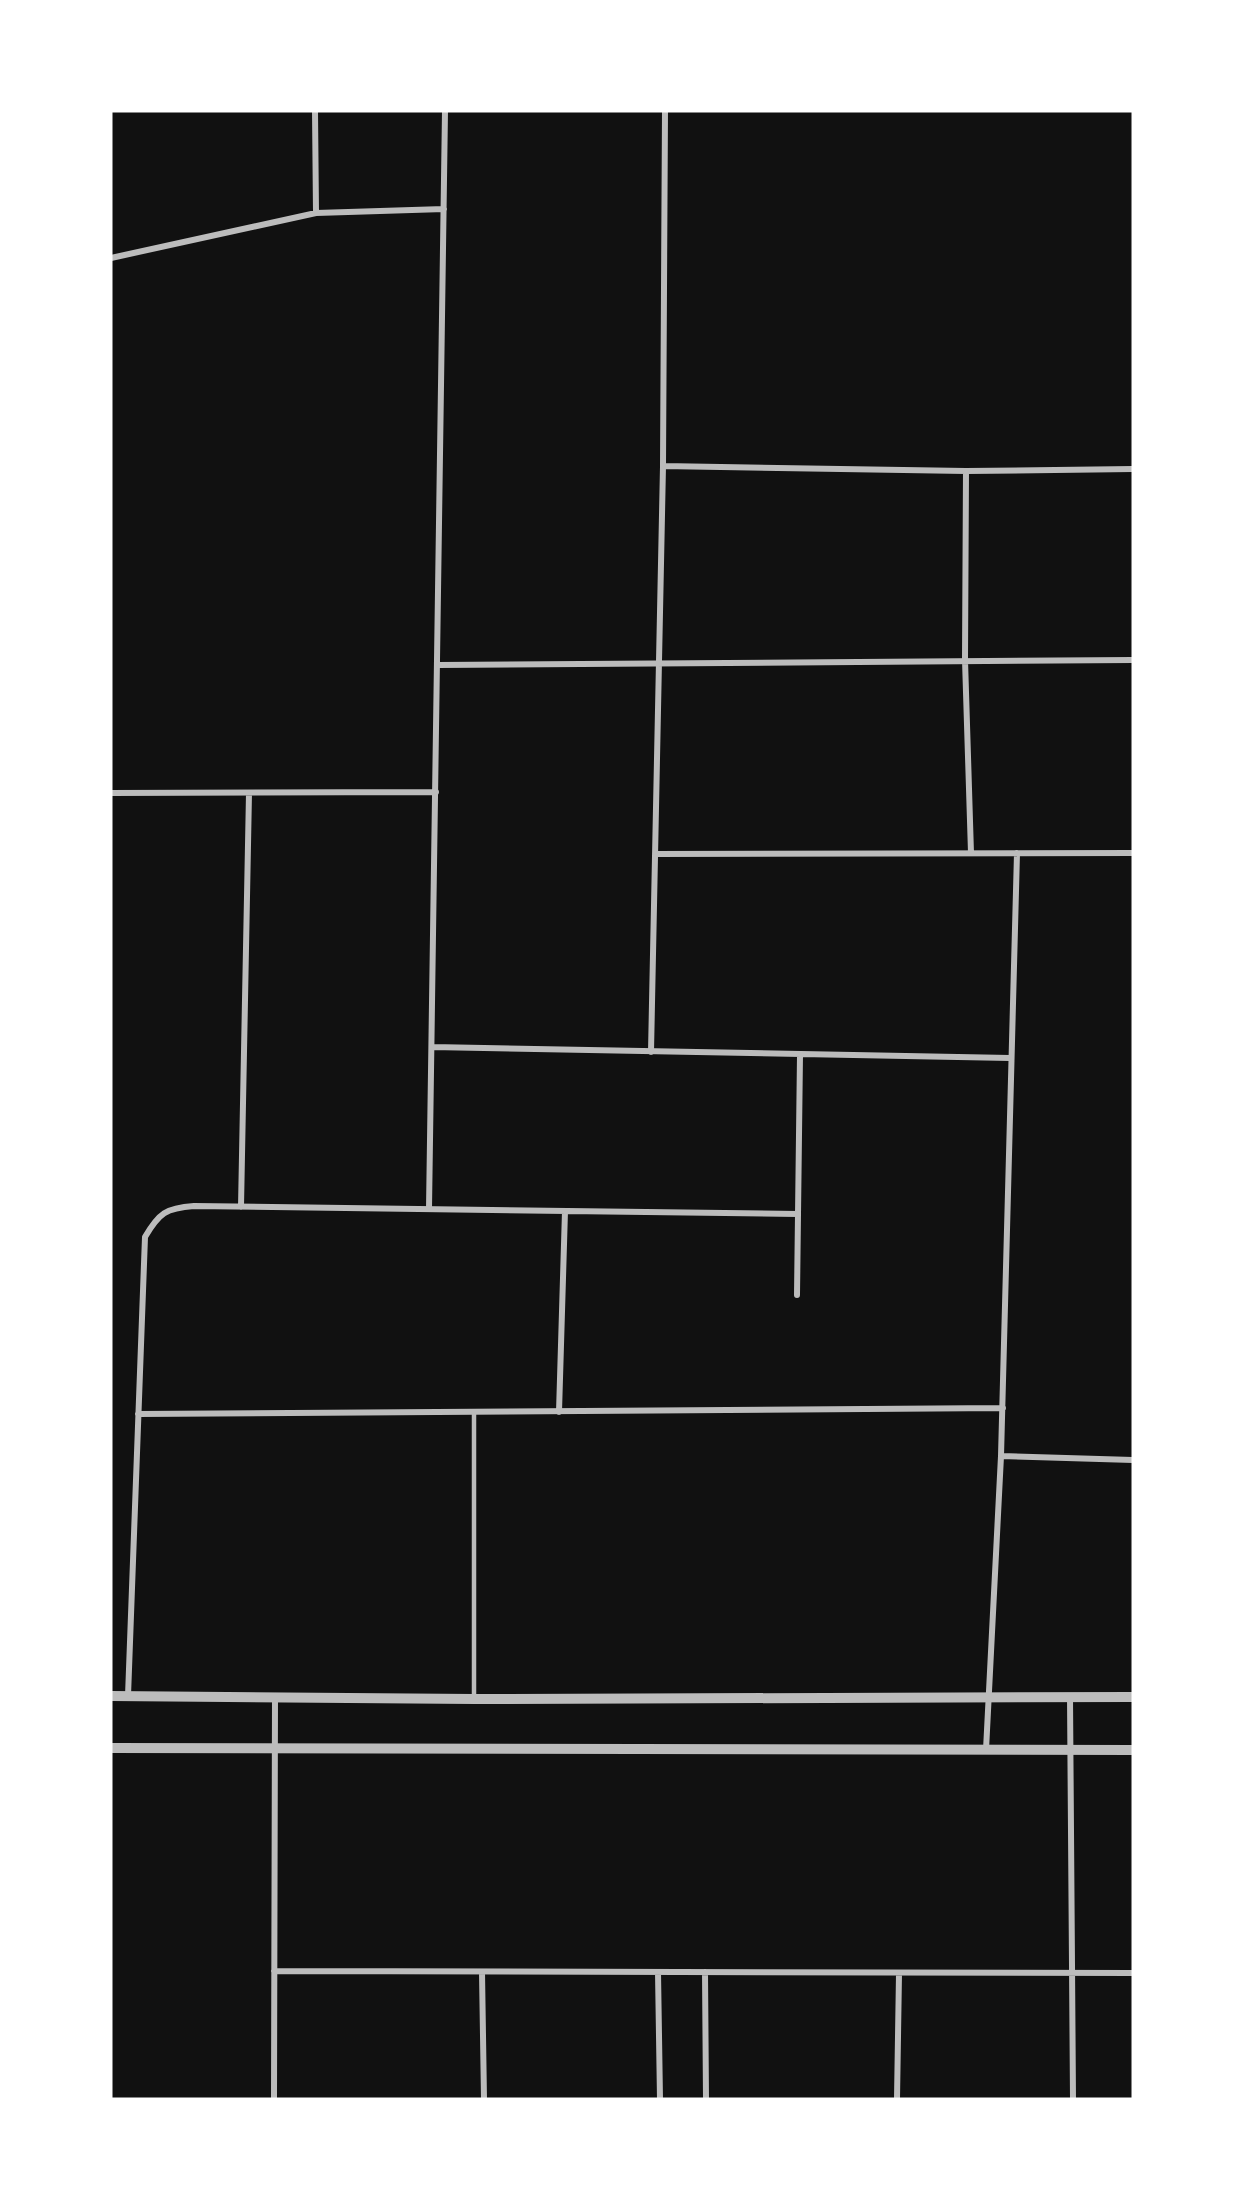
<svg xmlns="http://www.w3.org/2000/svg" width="1244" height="2210" font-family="'PT Sans',sans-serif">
<rect width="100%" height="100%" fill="#111"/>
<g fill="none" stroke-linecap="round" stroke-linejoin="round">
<!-- service -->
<path stroke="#bcbcbc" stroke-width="4.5" d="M 474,1413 L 474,1698"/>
<!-- minor -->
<path stroke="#bcbcbc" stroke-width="6" d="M 315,111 L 316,213
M 111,258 L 316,213 L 444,209
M 663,466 L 966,471 L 1133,469
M 966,471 L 965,660 L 971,853
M 438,665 L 1133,660
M 111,793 L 436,792
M 655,854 L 1133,853
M 432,1047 L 1010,1058
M 651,1052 L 663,466 L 665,111
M 241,1207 L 249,793
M 429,1209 L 445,111
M 797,1295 L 800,1055
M 559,1412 L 565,1211
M 138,1414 L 1003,1408
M 1001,1456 L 1133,1460
M 128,1696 L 145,1237 C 159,1213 166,1208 194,1206 L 798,1214
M 1070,1697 L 1073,2099
M 986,1750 L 1001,1456 L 1017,853
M 274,1971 L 1133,1973
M 482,1972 L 484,2099
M 658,1972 L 660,2099
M 705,1972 L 706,2099
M 274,2099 L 275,1697
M 897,2099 L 899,1974"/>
<!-- tertiary -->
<path stroke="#bcbcbc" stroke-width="10" d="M 111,1696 L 474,1699 L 1133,1697
M 111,1748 L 1133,1750"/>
</g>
<!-- border -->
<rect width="1244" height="2210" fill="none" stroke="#ffffff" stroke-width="225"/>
</svg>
